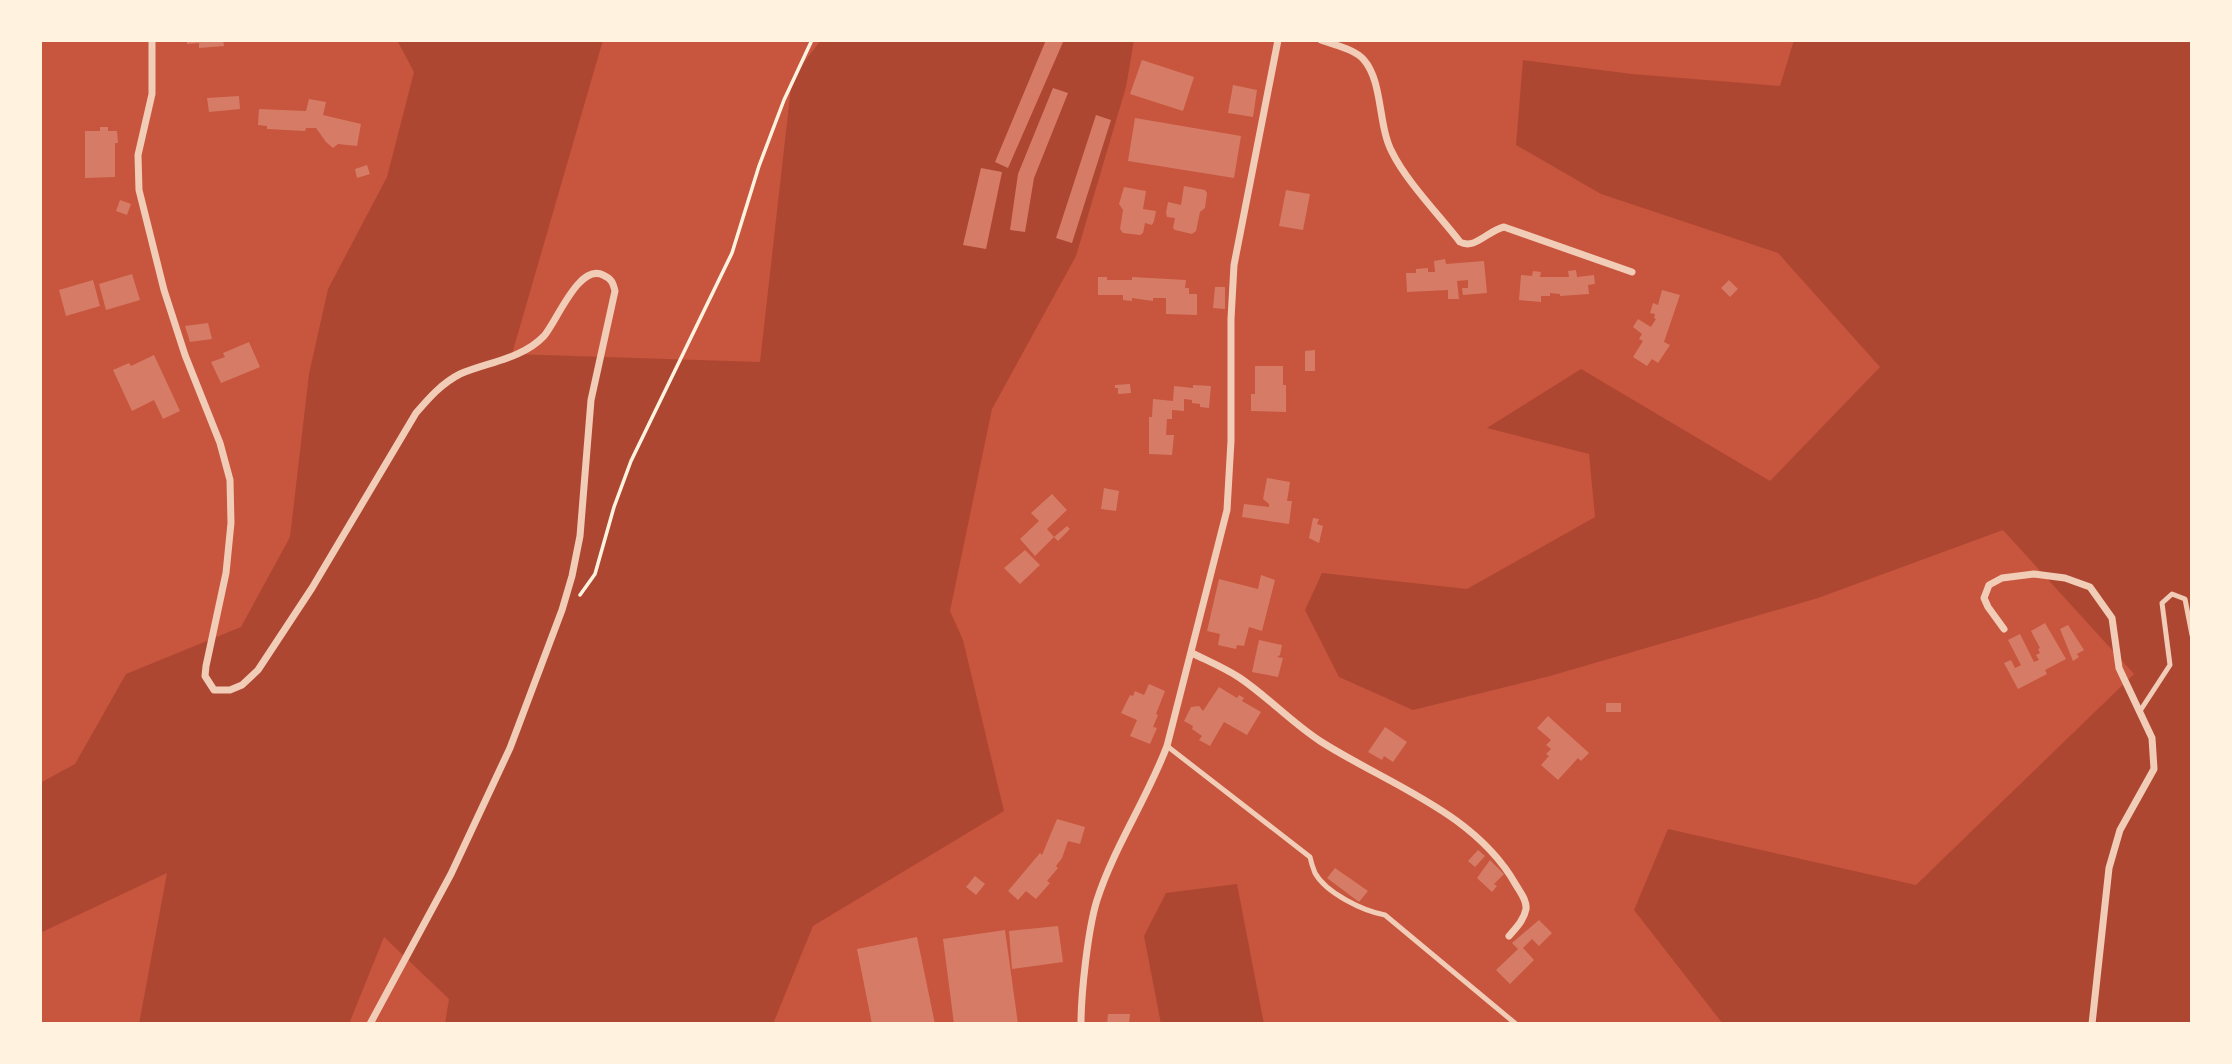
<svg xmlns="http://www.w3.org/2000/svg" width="2232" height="1064" font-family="Lato,sans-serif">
<rect width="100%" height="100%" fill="#c8553d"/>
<!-- green -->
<path fill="#ae4732" d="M 397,40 L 603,40 L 512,354 L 760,362 L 792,78 L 821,40 L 1134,40 L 1126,87 L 1076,256 L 992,409 L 950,611 L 963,640 L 1004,811 L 813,926 L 773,1024 L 445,1024 L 449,999 L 384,937 L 349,1024 L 139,1024 L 167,873 L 40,933 L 40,783 L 75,764 L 126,674 L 241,627 L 290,537 L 309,374 L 328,289 L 387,177 L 414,72 Z
M 1794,40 L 2192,40 L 2192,1024 L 1723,1024 L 1634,910 L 1668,829 L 1916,885 L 2134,674 L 2003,530 L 1818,598 L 1550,676 L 1413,710 L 1339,677 L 1305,610 L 1322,573 L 1467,589 L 1595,517 L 1589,454 L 1487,428 L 1581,369 L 1770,481 L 1880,367 L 1778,253 L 1601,194 L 1516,145 L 1523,60 L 1632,74 L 1780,86 Z
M 1237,884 L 1264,1024 L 1161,1024 L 1144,936 L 1166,893 Z"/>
<!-- building -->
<path fill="#d67c66" d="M 187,40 L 223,40 L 224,46 L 199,48 L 199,43 L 187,44 Z
M 1046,40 L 1063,42 L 1008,168 L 995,162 Z
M 1142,60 L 1194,77 L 1183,111 L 1130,94 Z
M 1233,85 L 1257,90 L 1253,117 L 1228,113 Z
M 1053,88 L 1068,93 L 1034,178 L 1025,232 L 1010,230 L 1018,174 Z
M 239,96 L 240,109 L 209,112 L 207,98 Z
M 309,99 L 326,102 L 323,115 L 361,124 L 357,146 L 338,144 L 333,148 L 326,142 L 316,128 L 306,128 L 305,131 L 267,129 L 267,126 L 258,125 L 259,109 L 306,111 Z
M 1096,115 L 1111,120 L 1072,243 L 1056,238 Z
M 1135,118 L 1241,136 L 1234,178 L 1128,161 Z
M 100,127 L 108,127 L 108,131 L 117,131 L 118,143 L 115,143 L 115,177 L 85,178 L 85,131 L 100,131 Z
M 367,165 L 370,174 L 357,178 L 355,169 Z
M 981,168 L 1002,172 L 986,249 L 963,245 Z
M 1184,186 L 1205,190 L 1207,193 L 1205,208 L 1200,212 L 1196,231 L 1192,234 L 1175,230 L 1173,228 L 1175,218 L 1167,217 L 1166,213 L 1168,202 L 1181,205 Z
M 1124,187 L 1146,191 L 1143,209 L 1156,211 L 1154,221 L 1152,225 L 1145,223 L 1143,233 L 1140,235 L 1123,233 L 1120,229 L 1123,210 L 1119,204 Z
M 1286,190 L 1310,194 L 1303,230 L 1279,226 Z
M 120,200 L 131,204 L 127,215 L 116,211 Z
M 1445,259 L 1446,264 L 1484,261 L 1487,293 L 1463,295 L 1462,288 L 1468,288 L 1468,280 L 1457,281 L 1459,299 L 1448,299 L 1448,290 L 1407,292 L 1406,273 L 1416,273 L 1416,269 L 1428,268 L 1428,272 L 1435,272 L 1434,261 Z
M 1576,270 L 1577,277 L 1594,275 L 1595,284 L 1588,285 L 1589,294 L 1560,296 L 1560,294 L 1550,293 L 1550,296 L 1541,296 L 1541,302 L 1519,300 L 1521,275 L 1532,276 L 1533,271 L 1541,272 L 1540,277 L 1569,277 L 1568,271 Z
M 132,274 L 140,300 L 106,310 L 99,284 Z
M 1098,277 L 1107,277 L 1107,280 L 1132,280 L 1132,277 L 1186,280 L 1185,288 L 1189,288 L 1189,294 L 1197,294 L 1197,315 L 1166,314 L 1166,298 L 1153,298 L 1153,301 L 1132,298 L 1132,301 L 1123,300 L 1123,295 L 1098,295 Z
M 93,280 L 100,306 L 66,316 L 59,290 Z
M 1729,280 L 1738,289 L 1730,297 L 1721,288 Z
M 1215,287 L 1225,287 L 1225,309 L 1213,308 Z
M 1662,290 L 1680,295 L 1664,342 L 1670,345 L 1658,363 L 1652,359 L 1647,366 L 1633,357 L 1643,341 L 1639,339 L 1642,334 L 1633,327 L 1638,319 L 1651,327 L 1656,319 L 1654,318 L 1655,314 L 1650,313 L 1653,303 L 1658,305 Z
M 208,323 L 212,339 L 190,342 L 185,326 Z
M 249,342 L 260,367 L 221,383 L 211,362 L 225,357 L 223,353 Z
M 1315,350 L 1315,371 L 1305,371 L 1305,351 Z
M 154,355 L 180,411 L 163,419 L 154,400 L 132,411 L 113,370 L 129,363 L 131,366 Z
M 1255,366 L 1283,366 L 1283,385 L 1286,385 L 1286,412 L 1251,411 L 1251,394 L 1255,394 Z
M 1130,384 L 1131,393 L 1118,394 L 1118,388 L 1115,388 L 1115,385 Z
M 1193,385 L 1211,386 L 1209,408 L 1200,407 L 1200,404 L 1192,403 L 1192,400 L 1184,399 L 1184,411 L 1172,410 L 1172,419 L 1167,419 L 1166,435 L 1174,435 L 1172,455 L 1149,454 L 1149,417 L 1152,417 L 1153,399 L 1173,401 L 1174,386 L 1193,388 Z
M 1267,478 L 1290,482 L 1287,501 L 1292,501 L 1289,524 L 1242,517 L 1244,504 L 1269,507 L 1269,504 L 1263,499 Z
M 1104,488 L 1119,491 L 1116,511 L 1101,509 Z
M 1052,494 L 1067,510 L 1047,529 L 1054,537 L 1067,526 L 1070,529 L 1058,541 L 1054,537 L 1035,556 L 1020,539 L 1039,521 L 1031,513 Z
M 1313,518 L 1319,519 L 1317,524 L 1323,526 L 1319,543 L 1309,538 Z
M 1025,550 L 1040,565 L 1020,584 L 1004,568 Z
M 1261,575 L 1275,580 L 1262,631 L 1249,627 L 1244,646 L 1237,645 L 1236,649 L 1218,645 L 1220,634 L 1207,631 L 1219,579 L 1258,589 Z
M 2045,623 L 2066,659 L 2045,670 L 2047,674 L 2018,689 L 2004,663 L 2011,660 L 2015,668 L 2021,665 L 2008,640 L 2020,634 L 2034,662 L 2039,660 L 2036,655 L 2040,653 L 2038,649 L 2040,648 L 2031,631 Z
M 2068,625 L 2084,650 L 2077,654 L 2079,657 L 2073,661 L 2060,629 Z
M 1259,640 L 1282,645 L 1280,655 L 1277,657 L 1283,658 L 1278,677 L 1252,672 Z
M 1149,684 L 1165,691 L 1156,714 L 1158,715 L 1153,727 L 1157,728 L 1150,744 L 1130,736 L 1137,720 L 1121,713 L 1130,695 L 1133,696 L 1135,691 L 1144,695 Z
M 1219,687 L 1237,698 L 1239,695 L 1244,698 L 1242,701 L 1261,712 L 1247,735 L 1224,722 L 1210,746 L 1199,740 L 1202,736 L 1192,729 L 1193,726 L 1184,721 L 1191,707 L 1199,706 L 1203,711 Z
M 1606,703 L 1621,703 L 1621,712 L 1606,712 Z
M 1548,716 L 1589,753 L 1581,761 L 1578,758 L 1558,780 L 1541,765 L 1549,756 L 1546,754 L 1551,749 L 1546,745 L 1551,740 L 1537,728 Z
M 1385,727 L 1407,742 L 1393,762 L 1384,756 L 1382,760 L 1368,752 Z
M 1057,819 L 1085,827 L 1080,844 L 1068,841 L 1062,858 L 1056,866 L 1058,868 L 1047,881 L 1050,883 L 1036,899 L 1026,891 L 1018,900 L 1008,891 L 1040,853 L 1042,855 Z
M 1478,850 L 1485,856 L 1475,867 L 1468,861 Z
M 1490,860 L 1504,874 L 1494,884 L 1497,886 L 1492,892 L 1477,878 Z
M 1335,868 L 1368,891 L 1359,902 L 1327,878 Z
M 975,876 L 985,884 L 976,895 L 966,887 Z
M 1539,920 L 1552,933 L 1539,946 L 1532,939 L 1523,948 L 1534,960 L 1510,984 L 1496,970 L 1518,949 L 1512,943 Z
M 1058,926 L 1063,962 L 1012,969 L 1009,931 Z
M 1005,930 L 1018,1024 L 954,1024 L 943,939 Z
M 917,937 L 935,1024 L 872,1024 L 857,949 Z
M 1108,1014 L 1130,1014 L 1129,1024 L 1107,1024 Z"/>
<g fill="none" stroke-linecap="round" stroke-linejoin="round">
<!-- path -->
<path stroke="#fff3e0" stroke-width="3.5" d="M 580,595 L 595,574 L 614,507 L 631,461 L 732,253 L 759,166 L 784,100 L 812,40"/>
<!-- service -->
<path stroke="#f1ccb7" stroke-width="5" d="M 2140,711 L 2170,665 L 2162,603 L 2172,594 L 2185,599 L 2192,635
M 1167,746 L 1310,857 C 1311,862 1313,868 1315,873 C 1326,893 1363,911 1385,915 L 1516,1024"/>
<!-- minor -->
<path stroke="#f1ccb7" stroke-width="7" d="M 152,40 L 152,94 L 138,155 L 139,190 L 164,290 L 185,355 L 220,443 L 230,480 L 231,523 L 226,573 L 206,666 L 205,676 L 214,690 L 230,690 L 242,685 L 258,670 L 312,588 L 416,413 C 429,398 442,383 460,374 C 488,362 522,359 544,336 C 557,321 579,263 603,275 C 612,279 613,283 615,291 L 591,400 L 580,536 L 572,576 L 562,610 L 510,748 L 451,874 L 370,1024
M 1321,40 C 1334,45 1355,49 1364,60 C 1383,82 1378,126 1392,152 C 1406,181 1440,216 1460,242 C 1475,250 1487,231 1504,227 L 1632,272
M 2004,629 L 1988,607 L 1984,598 L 1989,585 L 2002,578 L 2034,574 L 2065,578 L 2090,587 L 2112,618 L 2119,668 L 2152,738 L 2154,769 L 2120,830 L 2109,868 L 2092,1024
M 1192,653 C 1208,661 1225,668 1240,678 C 1268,697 1291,722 1320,741 C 1387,784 1475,812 1516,885 C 1520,892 1527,900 1526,909 C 1524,920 1516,928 1509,936
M 1081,1024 C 1081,993 1088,929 1097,900 C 1114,847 1147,799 1167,746 L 1227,510 L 1231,441 L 1231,319 L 1234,265 L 1278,40"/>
</g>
<!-- border -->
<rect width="2232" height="1064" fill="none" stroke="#fff3e0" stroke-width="84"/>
</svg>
